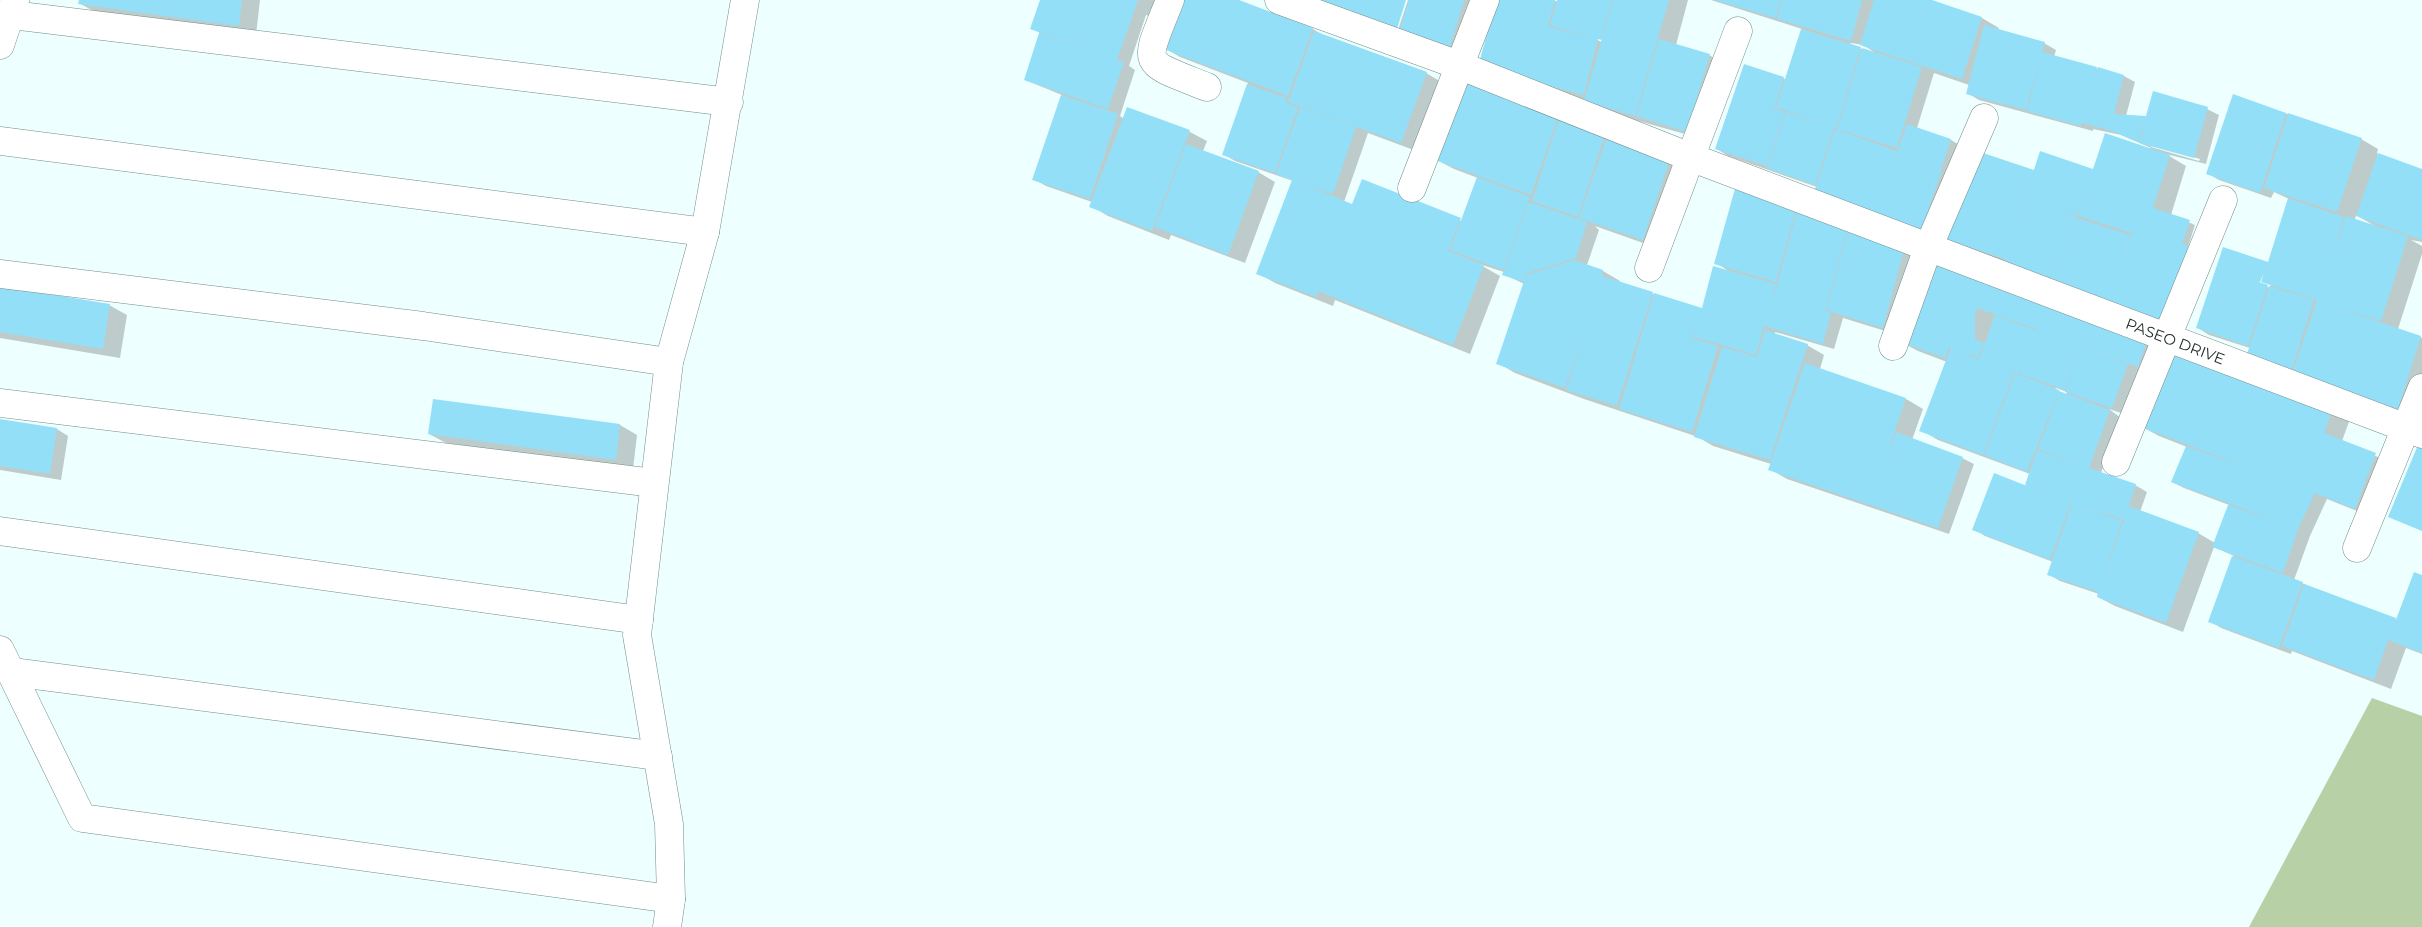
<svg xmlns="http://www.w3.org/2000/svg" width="2422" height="927" font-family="Montserrat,sans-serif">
<rect width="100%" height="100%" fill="#edfffe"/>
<!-- green -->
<path fill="#b8d0a6" d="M 2372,698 L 2422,716 L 2422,927 L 2249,927 Z"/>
<!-- shadow -->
<path fill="#0003" fill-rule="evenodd" d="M 80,0 L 260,0 L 256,35 L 97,13 L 79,3 Z
M 1041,0 L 1158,0 L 1152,17 L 1146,15 L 1129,66 L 1135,70 L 1120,116 L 1124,119 L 1128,108 L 1190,132 L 1207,141 L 1203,151 L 1258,172 L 1275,182 L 1245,263 L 1171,235 L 1169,240 L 1108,216 L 1091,206 L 1092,202 L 1046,186 L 1034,179 L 1062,95 L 1025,80 L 1040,33 L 1032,28 Z
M 1235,0 L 1313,29 L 1326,37 L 1426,73 L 1443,83 L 1419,152 L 1368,133 L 1344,202 L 1353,205 L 1462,221 L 1478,178 L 1454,169 L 1437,160 L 1465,79 L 1688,167 L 1660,249 L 1595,226 L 1599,230 L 1587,265 L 1603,271 L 1620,281 L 1619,283 L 1703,310 L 1727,270 L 1716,263 L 1737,187 L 1916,254 L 1895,334 L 1843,318 L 1834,349 L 1775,332 L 1775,334 L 1807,345 L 1824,355 L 1820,369 L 1906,399 L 1923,409 L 1912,440 L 1962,458 L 1974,464 L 1949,534 L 1787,479 L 1770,469 L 1771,464 L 1713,446 L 1698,437 L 1584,399 L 1515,373 L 1498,363 L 1524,284 L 1504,274 L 1504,272 L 1479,264 L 1500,276 L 1470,354 L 1335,300 L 1333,306 L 1275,283 L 1258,273 L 1293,181 L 1235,161 L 1223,154 L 1248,83 L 1180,57 L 1163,47 Z
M 1408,0 L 1478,0 L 1461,56 L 1396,36 Z
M 1553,0 L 1558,2 L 1559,0 L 1688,0 L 1676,45 L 1709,55 L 1721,62 L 1699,138 L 1603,111 L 1586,100 L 1496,76 ZM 1596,36 L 1603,40 L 1603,43 L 1594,38 Z
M 1711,0 L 1928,0 L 1982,18 L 1999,28 L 1998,30 L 2044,43 L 2056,50 L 2054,57 L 2124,76 L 2135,82 L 2126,116 L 2145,117 L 2207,109 L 2219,115 L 2206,164 L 2166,154 L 2186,166 L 2171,215 L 2195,225 L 2188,247 L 2200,254 L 2172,330 L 1961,247 L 1944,238 L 2033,171 L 2092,170 L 2151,148 L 2121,135 L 2093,129 L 2093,131 L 1979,100 L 1967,93 L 1969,85 L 1934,73 L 1917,128 L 1951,140 L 1963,147 L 1933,237 L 1817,187 L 1728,156 L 1717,149 L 1783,78 L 1786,80 L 1802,29 ZM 1851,43 L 1863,45 L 1874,52 L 1850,46 ZM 2151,145 L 2200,159 L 2199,161 L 2151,147 Z
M 2234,96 L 2361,139 L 2378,149 L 2377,154 L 2422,170 L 2422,242 L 2411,240 L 2422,246 L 2422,254 L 2398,329 L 2422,338 L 2422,395 L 2415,417 L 2311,382 L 2250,348 L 2209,335 L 2198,328 L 2224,249 L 2268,264 L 2289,199 L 2274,192 L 2271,198 L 2219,180 L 2207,173 ZM 2356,215 L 2375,226 L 2355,220 ZM 2265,272 L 2271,284 L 2270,288 L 2258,283 Z
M 1933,255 L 2166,346 L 2124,414 L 2109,409 L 2121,418 L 2101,473 L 2135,485 L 2147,492 L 2140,512 L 2198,533 L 2215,543 L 2229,505 L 2184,488 L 2172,482 L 2187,447 L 2159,436 L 2142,427 L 2171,348 L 2350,419 L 2342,441 L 2387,461 L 2367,515 L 2327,499 L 2310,536 L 2294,580 L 2397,620 L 2422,576 L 2422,654 L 2406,648 L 2391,689 L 2292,651 L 2291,654 L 2221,628 L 2210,621 L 2234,556 L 2214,547 L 2183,632 L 2115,606 L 2098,597 L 2099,594 L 2060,581 L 2048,574 L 2053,562 L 1985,536 L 1974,529 L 2026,487 L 2030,474 L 1938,440 L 1921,430 L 1947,362 L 1918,351 L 1901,342 ZM 2056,388 L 2067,392 L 2066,395 L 2055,389 Z
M 0,287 L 109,305 L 127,315 L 120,358 L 0,338 Z
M 434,401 L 620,425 L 637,435 L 633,469 L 446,443 L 429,434 Z
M 0,420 L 57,429 L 68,436 L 61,480 L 0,470 Z"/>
<!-- building -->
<path fill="#94dff8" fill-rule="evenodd" d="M 79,0 L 242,0 L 239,26 L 78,4 Z
M 1040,0 L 1138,0 L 1117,60 L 1124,62 L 1108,109 L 1024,80 L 1039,33 L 1086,49 L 1030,29 Z
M 1179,0 L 1239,0 L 1313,28 L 1288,96 L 1161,48 Z
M 1296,0 L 1406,0 L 1396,32 Z
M 1409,0 L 1464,0 L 1449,50 L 1398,35 Z
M 1496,0 L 1555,0 L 1548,26 L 1595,39 L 1550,25 L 1557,0 L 1612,0 L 1601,40 L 1598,39 L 1584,95 L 1478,67 Z
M 1613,0 L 1669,0 L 1635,116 L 1584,101 Z
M 1714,0 L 1781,0 L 1776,18 Z
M 1782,0 L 1862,0 L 1851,41 L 1777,19 Z
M 1874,0 L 1932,0 L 1982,17 L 1962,79 L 1860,45 Z
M 1984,25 L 2045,42 L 2042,52 L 2097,67 L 2094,78 L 2098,67 L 2124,75 L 2114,114 L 2146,116 L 2153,91 L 2208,107 L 2194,158 L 2139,143 L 2145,121 L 2138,142 L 2109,130 L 2082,123 L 2081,126 L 2027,111 L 2042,54 L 2026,110 L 1966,94 Z
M 1801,29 L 1861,47 L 1836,129 L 1834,128 L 1815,185 L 1767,168 L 1786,112 L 1828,126 L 1776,107 Z
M 1314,31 L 1427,72 L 1401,143 L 1288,102 Z
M 1659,39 L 1710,54 L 1687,132 L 1636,116 Z
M 1862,48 L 1922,67 L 1897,148 L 1837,129 Z
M 1744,64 L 1784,77 L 1775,107 L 1770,106 L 1785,112 L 1767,166 L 1715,149 Z
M 1464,78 L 1560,112 L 1531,195 L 1435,160 Z
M 1247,84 L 1287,98 L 1286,103 L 1298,107 L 1275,173 L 1222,155 Z
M 2233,94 L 2286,113 L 2260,193 L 2206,174 Z
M 1061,95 L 1118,114 L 1090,199 L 1032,180 Z
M 1127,107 L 1190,130 L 1152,231 L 1089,207 Z
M 1300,107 L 1356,127 L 1333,194 L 1306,185 L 1352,204 L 1362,179 L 1461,218 L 1448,251 L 1484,265 L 1453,345 L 1318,291 L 1316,297 L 1256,274 L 1292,180 L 1276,174 Z
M 2288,113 L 2362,138 L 2337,212 L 2264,188 Z
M 1560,116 L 1606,132 L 1578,217 L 1532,201 Z
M 1907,124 L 1951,139 L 1941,169 L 1924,164 L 1942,170 L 1921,231 L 1814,192 L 1835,129 L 1897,151 L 1894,162 Z
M 2105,133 L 2170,155 L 2153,208 L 2190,220 L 2182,244 L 2189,246 L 2160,324 L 2054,286 L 2077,218 L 2130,235 L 2122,260 L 2131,234 L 2137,232 L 2131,233 L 2078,216 L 2083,200 L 2077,216 L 2059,210 L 2077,217 L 2056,280 L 2004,262 L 2040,151 L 2093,169 Z
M 1608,134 L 1671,156 L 1643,240 L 1579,218 Z
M 1186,144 L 1259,171 L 1228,255 L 1155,227 Z
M 1974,150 L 2034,170 L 2005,259 L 1942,238 Z
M 2378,153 L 2422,169 L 2422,240 L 2356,216 Z
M 1477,177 L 1530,197 L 1503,270 L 1450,250 Z
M 1736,185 L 1798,203 L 1776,282 L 1714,264 Z
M 2288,198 L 2344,217 L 2333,254 L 2346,216 L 2408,236 L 2381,321 L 2332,306 L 2421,336 L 2398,409 L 2292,373 L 2317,300 L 2261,282 L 2266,266 L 2260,282 L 2256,281 L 2268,285 L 2248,346 L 2196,328 L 2223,247 L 2268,262 Z
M 1529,202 L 1587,222 L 1576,258 L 1527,273 L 1527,271 L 1523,282 L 1502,275 Z
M 1798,207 L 1850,221 L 1825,311 L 1831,313 L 1823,344 L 1764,326 L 1756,355 L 1694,337 L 1697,324 L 1693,338 L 1718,346 L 1692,432 L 1619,409 L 1654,293 L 1702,308 L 1713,266 L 1776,284 L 1772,303 Z
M 1848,231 L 1905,246 L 1883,328 L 1826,310 Z
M 1933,253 L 2149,335 L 2138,367 L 2081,346 L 2128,364 L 2112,408 L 2065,392 L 2078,353 L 2065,390 L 2020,374 L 2023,366 L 2019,374 L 2014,372 L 1983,455 L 1919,431 L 1951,347 L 1949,347 L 1945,358 L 1900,342 ZM 1977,308 L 2036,329 L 2035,330 L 1995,315 L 1979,359 L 1961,352 L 1978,357 L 1984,343 L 1975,339 L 1975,315 Z
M 1574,260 L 1603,270 L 1602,276 L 1653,292 L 1617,406 L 1566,390 L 1583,336 L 1565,388 L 1496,364 L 1526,275 Z
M 0,286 L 110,304 L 103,349 L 0,332 Z
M 2269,286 L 2314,300 L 2291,371 L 2246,357 Z
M 1765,330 L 1808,344 L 1770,460 L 1694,437 L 1722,347 L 1757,357 Z
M 2171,347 L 2333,408 L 2324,433 L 2376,453 L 2355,509 L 2315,493 L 2298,529 L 2283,573 L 2212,547 L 2228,505 L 2274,520 L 2171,482 L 2186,446 L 2244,466 L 2141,427 Z
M 1805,363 L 1906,398 L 1886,457 L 1896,432 L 1963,457 L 1938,528 L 1768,470 Z
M 2015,373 L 2059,390 L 2027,472 L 1984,455 Z
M 2059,391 L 2110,410 L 2089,468 L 2136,484 L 2124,520 L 2082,506 L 2122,521 L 2101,584 L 2129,506 L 2199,532 L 2166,623 L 2097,597 L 2098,592 L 2047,575 L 2072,503 L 2066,501 L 2071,503 L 2050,560 L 1972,530 L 1994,473 L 2050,495 L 2025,485 L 2037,450 L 2081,465 L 2038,449 Z
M 433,399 L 620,424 L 616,460 L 428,434 Z
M 0,419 L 57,428 L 50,474 L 0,466 Z
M 2418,445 L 2422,447 L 2422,531 L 2388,517 Z
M 2232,556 L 2303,582 L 2279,648 L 2208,622 Z
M 2414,572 L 2422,575 L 2422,653 L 2388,640 L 2374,680 L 2282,646 L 2304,584 L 2396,618 L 2389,638 Z"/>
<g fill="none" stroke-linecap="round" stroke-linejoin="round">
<defs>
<g id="street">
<path d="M 1170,0 C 1143,68 1139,60 1207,87"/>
<path id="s1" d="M 1279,0 L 1461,66 L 1690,157 L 2422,434"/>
<path d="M 12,15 L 729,102"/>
<path d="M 0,45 L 15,0"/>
<path d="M 0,141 L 705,232"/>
<path d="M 1412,188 L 1485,0"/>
<path d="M 1649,268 L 1738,31"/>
<path d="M 0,274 L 423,326 L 669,362"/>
<path d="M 1893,346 L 1928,248 L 1984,118"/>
<path d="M 0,403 L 654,483"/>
<path d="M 2116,462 L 2223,200"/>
<path d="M 0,531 L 639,620"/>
<path d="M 2357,548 L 2422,388"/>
<path d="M 0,650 L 82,818 L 671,899"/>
<path d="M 12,672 L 658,756"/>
<path d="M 667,927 L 671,899 L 669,824 L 637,635 L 669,362 L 705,232 L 745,0"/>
</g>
</defs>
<!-- street casing -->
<use href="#street" stroke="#728d8b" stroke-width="29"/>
<!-- street -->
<use href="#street" stroke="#fff" stroke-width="28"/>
</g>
<g text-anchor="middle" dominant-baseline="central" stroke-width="4" stroke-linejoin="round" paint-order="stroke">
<!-- street labels -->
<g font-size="15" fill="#1d2828" stroke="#edfffe">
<text stroke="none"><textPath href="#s1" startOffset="959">PASEO DRIVE</textPath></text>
</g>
</g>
</svg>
